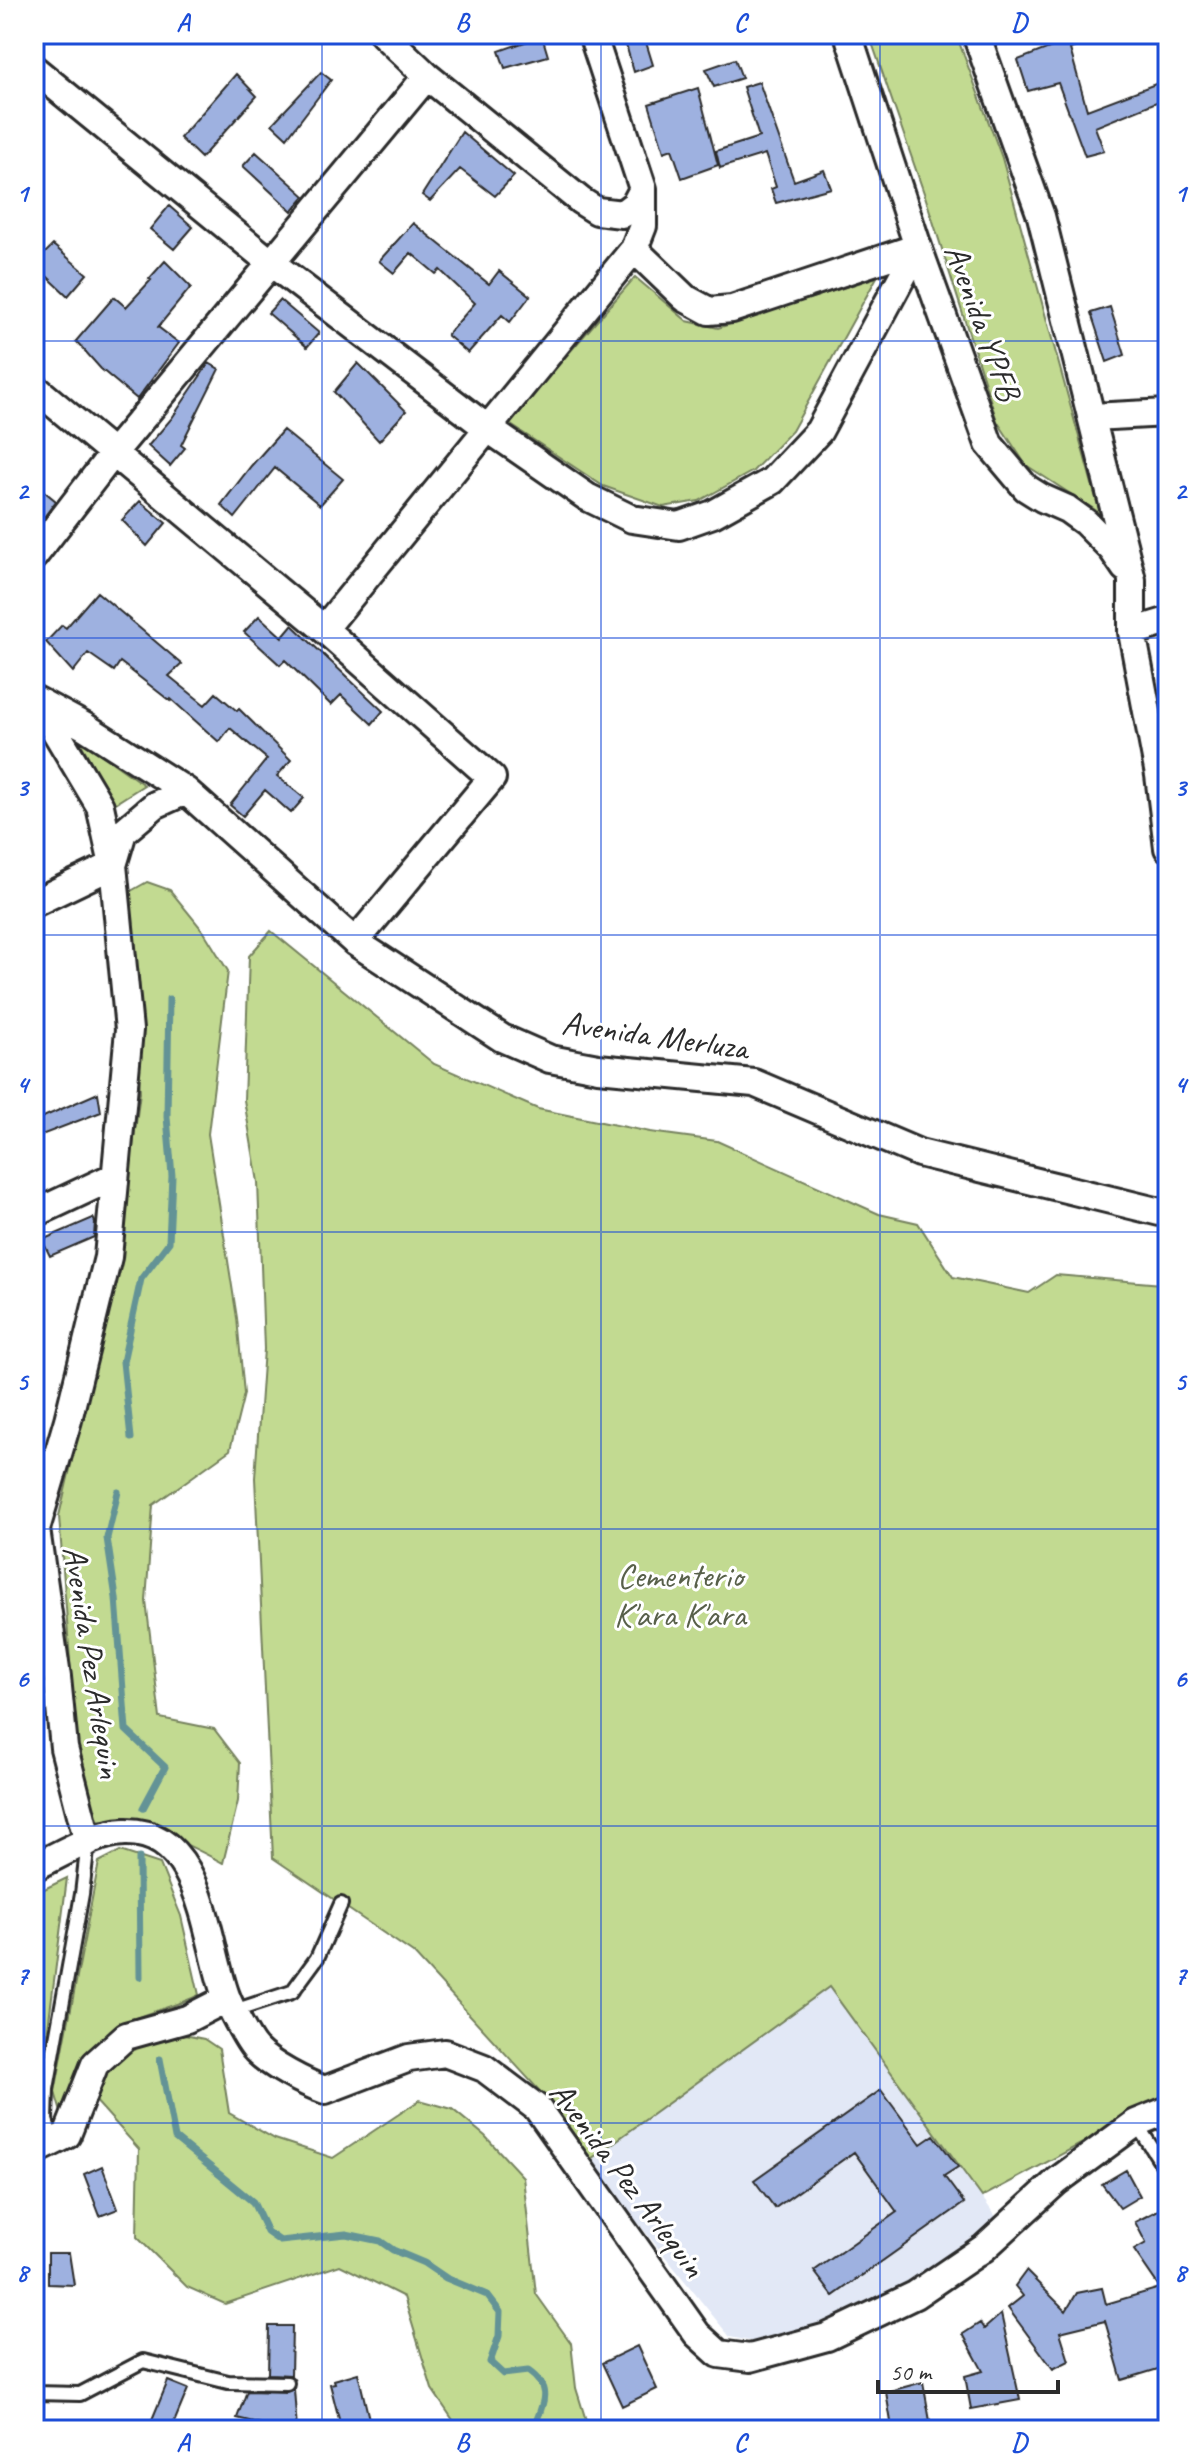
<svg xmlns="http://www.w3.org/2000/svg" width="1202" height="2464" font-family="Caveat,sans-serif">
<rect width="100%" height="100%" fill="#fff"/>
<filter id="ink" filterUnits="userSpaceOnUse"><feTurbulence type="fractalNoise" baseFrequency=".0125" numOctaves="2"/><feDisplacementMap in="SourceGraphic" scale="16" xChannelSelector="R" yChannelSelector="G"/><feConvolveMatrix kernelMatrix="1 2 1 2 8 2 1 2 1" color-interpolation-filters="sRGB"/></filter>
<g filter="url(#ink)">
<!-- built -->
<path fill="#e2e8f6" d="M 830,1987 L 1002,2225 L 872,2306 L 761,2343 L 730,2337 L 588,2161 Z"/>
<!-- green -->
<path fill="#c2da91" stroke="#76825e" stroke-width="2" d="M 869,34 L 956,34 L 1002,158 L 1100,513 L 1026,465 L 997,421 L 925,196 Z
M 635,277 L 687,321 L 718,328 L 877,277 L 792,431 L 753,471 L 699,501 L 663,507 L 603,486 L 508,423 Z
M 78,738 L 144,785 L 114,804 Z
M 147,882 L 170,890 L 204,932 L 228,971 L 208,1134 L 237,1318 L 244,1394 L 230,1450 L 153,1505 L 146,1601 L 160,1718 L 214,1729 L 240,1763 L 238,1801 L 223,1863 C 182,1842 143,1820 96,1820 L 78,1766 L 59,1516 L 118,1264 L 140,1092 L 131,891 Z
M 271,931 L 434,1064 L 538,1109 L 650,1132 L 717,1141 L 879,1214 L 918,1223 L 953,1277 L 1029,1293 L 1056,1275 L 1162,1284 L 1168,1290 L 1168,2097 L 982,2197 L 829,1987 L 588,2161 L 560,2113 L 413,1953 L 273,1858 L 255,1478 L 264,1349 L 258,1182 L 244,1100 L 249,956 Z
M 120,1851 L 160,1864 L 181,1916 L 199,1995 C 168,2011 128,2013 102,2039 C 82,2058 78,2087 60,2109 L 55,2092 L 99,1862 Z
M 67,1878 L 35,2131 L 34,2131 L 34,1894 Z
M 179,2034 L 204,2039 L 219,2049 L 229,2113 L 275,2139 L 333,2158 L 420,2100 L 452,2109 L 485,2136 L 523,2177 L 536,2294 L 571,2343 L 576,2388 L 589,2430 L 407,2430 L 455,2423 L 432,2389 L 404,2297 L 340,2265 L 225,2304 L 187,2287 L 137,2237 L 139,2149 L 94,2099 L 108,2069 L 136,2047 Z"/>
<g fill="none" stroke-linecap="round" stroke-linejoin="round">
<!-- stream -->
<path stroke="#639396" stroke-width="7" d="M 131,1438 L 123,1362 L 141,1279 L 169,1242 L 172,1176 L 167,1117 L 169,999
M 118,1492 L 107,1538 L 116,1598 L 126,1730 L 165,1767 L 143,1808
M 139,1858 L 140,1977
M 160,2059 L 175,2138 L 253,2202 L 267,2232 L 280,2241 L 346,2234 L 380,2241 L 393,2250 L 424,2263 L 446,2278 L 487,2295 L 500,2312 L 499,2336 L 490,2362 L 503,2374 L 528,2371 C 554,2389 542,2405 533,2430"/>
</g>
<!-- building -->
<path fill="#9eb1e0" stroke="#2b2b2b" stroke-width="2" d="M 1048,34 L 1105,34 L 1105,36 L 1070,49 L 1087,110 L 1158,83 L 1164,99 L 1095,127 L 1104,151 L 1085,156 L 1058,83 L 1028,91 L 1018,60 L 1052,47 Z
M 542,36 L 548,56 L 505,68 L 499,51 Z
M 645,39 L 653,65 L 634,72 L 626,45 Z
M 735,59 L 742,78 L 714,87 L 706,69 Z
M 321,72 L 331,80 L 287,138 L 272,124 Z
M 236,74 L 257,96 L 201,158 L 180,138 Z
M 759,82 L 794,181 L 824,170 L 831,188 L 776,203 L 771,189 L 776,187 L 765,154 L 720,168 L 716,151 L 759,137 L 743,87 Z
M 698,88 L 718,165 L 682,178 L 672,149 L 664,152 L 649,104 Z
M 462,132 L 514,176 L 495,196 L 460,169 L 430,201 L 422,195 Z
M 256,152 L 305,196 L 292,211 L 243,166 Z
M 169,206 L 193,227 L 174,249 L 150,229 Z
M 413,223 L 489,284 L 499,271 L 530,296 L 510,322 L 502,315 L 468,353 L 447,335 L 475,303 L 440,270 L 436,274 L 411,253 L 394,273 L 379,261 Z
M 53,245 L 87,274 L 68,296 L 34,264 Z
M 165,261 L 191,287 L 158,327 L 179,343 L 137,399 L 101,369 L 76,341 L 114,297 L 126,307 L 151,280 L 149,279 Z
M 280,300 L 319,333 L 307,347 L 268,313 Z
M 1110,307 L 1125,355 L 1107,362 L 1091,313 Z
M 209,363 L 219,369 L 181,445 L 185,448 L 170,466 L 148,446 L 172,418 Z
M 358,363 L 406,411 L 379,441 L 334,392 Z
M 283,430 L 343,479 L 320,505 L 275,468 L 235,518 L 221,505 L 251,466 Z
M 34,483 L 56,501 L 44,517 L 34,509 Z
M 140,501 L 166,523 L 147,546 L 122,520 Z
M 97,592 L 182,664 L 169,676 L 205,705 L 216,693 L 237,711 L 239,709 L 291,760 L 277,776 L 304,798 L 291,813 L 265,790 L 243,816 L 230,805 L 267,759 L 230,728 L 219,742 L 171,699 L 170,701 L 120,662 L 114,671 L 88,653 L 73,672 L 46,642 L 62,625 L 66,628 Z
M 259,616 L 282,637 L 292,625 L 383,711 L 372,724 L 341,695 L 331,705 L 285,660 L 280,665 L 244,632 Z
M 98,1093 L 101,1112 L 39,1136 L 34,1121 Z
M 93,1218 L 95,1222 L 94,1237 L 50,1256 L 42,1240 Z
M 881,2090 L 921,2144 L 934,2135 L 958,2167 L 944,2176 L 964,2203 L 833,2296 L 814,2271 L 897,2212 L 854,2152 L 775,2208 L 754,2180 Z
M 102,2166 L 118,2209 L 100,2216 L 84,2174 Z
M 1126,2170 L 1140,2196 L 1120,2208 L 1102,2184 Z
M 1168,2205 L 1168,2366 L 1122,2380 L 1105,2321 L 1060,2332 L 1069,2361 L 1053,2369 L 1008,2308 L 1023,2296 L 1015,2286 L 1026,2271 L 1066,2311 L 1077,2293 L 1102,2288 L 1106,2304 L 1160,2288 L 1134,2250 L 1146,2243 L 1135,2222 Z
M 48,2253 L 69,2253 L 74,2285 L 48,2284 Z
M 1001,2314 L 1020,2400 L 971,2409 L 965,2376 L 983,2371 L 963,2334 L 980,2323 L 984,2329 Z
M 269,2326 L 292,2326 L 291,2375 L 268,2374 Z
M 637,2346 L 657,2389 L 622,2406 L 602,2363 Z
M 358,2373 L 369,2419 L 341,2427 L 330,2384 L 335,2383 L 334,2380 Z
M 168,2381 L 188,2389 L 171,2430 L 151,2422 Z
M 923,2382 L 930,2421 L 892,2428 L 886,2392 Z
M 294,2389 L 297,2430 L 278,2430 L 278,2428 L 237,2418 L 247,2391 L 287,2392 Z"/>
<g fill="none" stroke-linecap="round" stroke-linejoin="round">
<defs>
<path id="lane" d="M 234,2011 L 292,1992 L 317,1958 L 341,1904
M 1136,2123 L 1168,2173
M 53,2142 L 46,2120 L 47,2089 L 82,1894 L 88,1842
M 34,2177 L 39,2149
M 34,2393 L 80,2394 L 143,2361 L 228,2382 L 287,2383"/>
<path id="street" d="M 383,34 L 427,76 L 581,201 L 597,211 L 622,214 L 635,204 L 643,189 L 592,34
M 848,34 L 918,247 L 989,444 L 1026,488 L 1042,498 L 1067,509 L 1085,522 L 1112,549 L 1125,568
M 976,34 L 1041,216 L 1132,580 L 1132,632 L 1159,775 L 1168,848
M 34,69 L 270,262 L 487,428 L 587,497 L 632,519 L 679,526 L 713,514 L 772,481 L 819,431 L 918,247
M 634,249 L 685,298 L 709,311 L 732,309 L 918,247
M 34,387 L 324,629 L 492,778 L 355,942
M 1092,417 L 1168,413
M 34,556 L 114,452 L 427,76
M 324,629 L 634,249 L 643,226 L 643,189
M 1132,632 L 1168,621
M 34,699 L 84,726 L 186,791 L 355,942 L 502,1038 L 550,1059 L 598,1068 L 754,1083 L 919,1153 L 1168,1214
M 38,702 L 100,806 L 113,865 L 129,1030 L 108,1257 L 68,1420 L 36,1529 L 57,1677 L 64,1748 L 88,1842
M 114,862 L 123,832 L 155,805 L 186,791
M 34,903 L 113,865
M 34,1214 L 115,1176
M 34,1867 C 62,1854 94,1833 125,1832 C 203,1830 206,1943 226,1996 C 230,2007 248,2042 256,2050 C 270,2065 305,2083 325,2090 L 409,2058 L 445,2053 L 484,2068 L 537,2108 L 697,2334 L 719,2354 L 750,2358 L 827,2337 L 915,2295 L 984,2248 L 1057,2181 L 1136,2123 L 1168,2110
M 39,2149 L 67,2135 L 95,2064 L 126,2036 L 187,2019 L 226,1999"/>
</defs>
<!-- lane casing -->
<use href="#lane" stroke="#2b2b2b" stroke-width="18"/>
<!-- street casing -->
<use href="#street" stroke="#2b2b2b" stroke-width="32"/>
<!-- lane -->
<use href="#lane" stroke="#fff" stroke-width="12"/>
<!-- street -->
<use href="#street" stroke="#fff" stroke-width="26"/>
</g>
</g>
<!-- grid -->
<path fill="none" stroke="#1d4ed8" stroke-width="2" stroke-opacity="0.55" d="M 322,34 L 322,2430M 601,34 L 601,2430M 880,34 L 880,2430M 34,341 L 1168,341M 34,638 L 1168,638M 34,935 L 1168,935M 34,1232 L 1168,1232M 34,1529 L 1168,1529M 34,1826 L 1168,1826M 34,2123 L 1168,2123"/>
<g text-anchor="middle" dominant-baseline="central" stroke-width="6" stroke-linejoin="round" paint-order="stroke">
<!-- street labels -->
<g font-size="34" fill="#2b2b2b" stroke="#fff">
<text transform="translate(983 322) rotate(70)">Avenida YPFB</text>
<text transform="translate(655 1035) rotate(8)">Avenida Merluza</text>
<text transform="translate(93 1662) rotate(81)">Avenida Pez Arlequin</text>
<text transform="translate(628 2179) rotate(53)">Avenida Pez Arlequin</text>
</g>
<!-- park labels -->
<g font-size="34" fill="#58604a" stroke="#fff">
<text x="680" y="1575">Cementerio<tspan x="680" dy="39">K'ara K'ara</tspan></text>
</g>
</g>
<!-- margin -->
<rect width="1202" height="2464" fill="none" stroke="#fff" stroke-width="88"/>
<!-- scale -->
<path d="M878 2380v12h180v-12" fill="none" stroke="#2b2b2b" stroke-width="4"/>
<text x="890" y="2380" font-size="24" fill="#2b2b2b" stroke="#ffffff" stroke-width="6" paint-order="stroke">50 m</text>
<rect x="44" y="44" width="1114" height="2376" fill="none" stroke="#1d4ed8" stroke-width="3"/>
<g font-size="26" text-anchor="middle" font-weight="bold" fill="#1d4ed8">
<text x="183" y="31">A</text>
<text x="462" y="31">B</text>
<text x="740" y="31">C</text>
<text x="1019" y="31">D</text>
<text x="22" y="202">1</text>
<text x="1180" y="202">1</text>
<text x="22" y="499">2</text>
<text x="1180" y="499">2</text>
<text x="22" y="796">3</text>
<text x="1180" y="796">3</text>
<text x="22" y="1093">4</text>
<text x="1180" y="1093">4</text>
<text x="22" y="1390">5</text>
<text x="1180" y="1390">5</text>
<text x="22" y="1687">6</text>
<text x="1180" y="1687">6</text>
<text x="22" y="1984">7</text>
<text x="1180" y="1984">7</text>
<text x="22" y="2281">8</text>
<text x="1180" y="2281">8</text>
<text x="183" y="2451">A</text>
<text x="462" y="2451">B</text>
<text x="740" y="2451">C</text>
<text x="1019" y="2451">D</text>
</g>
</svg>
